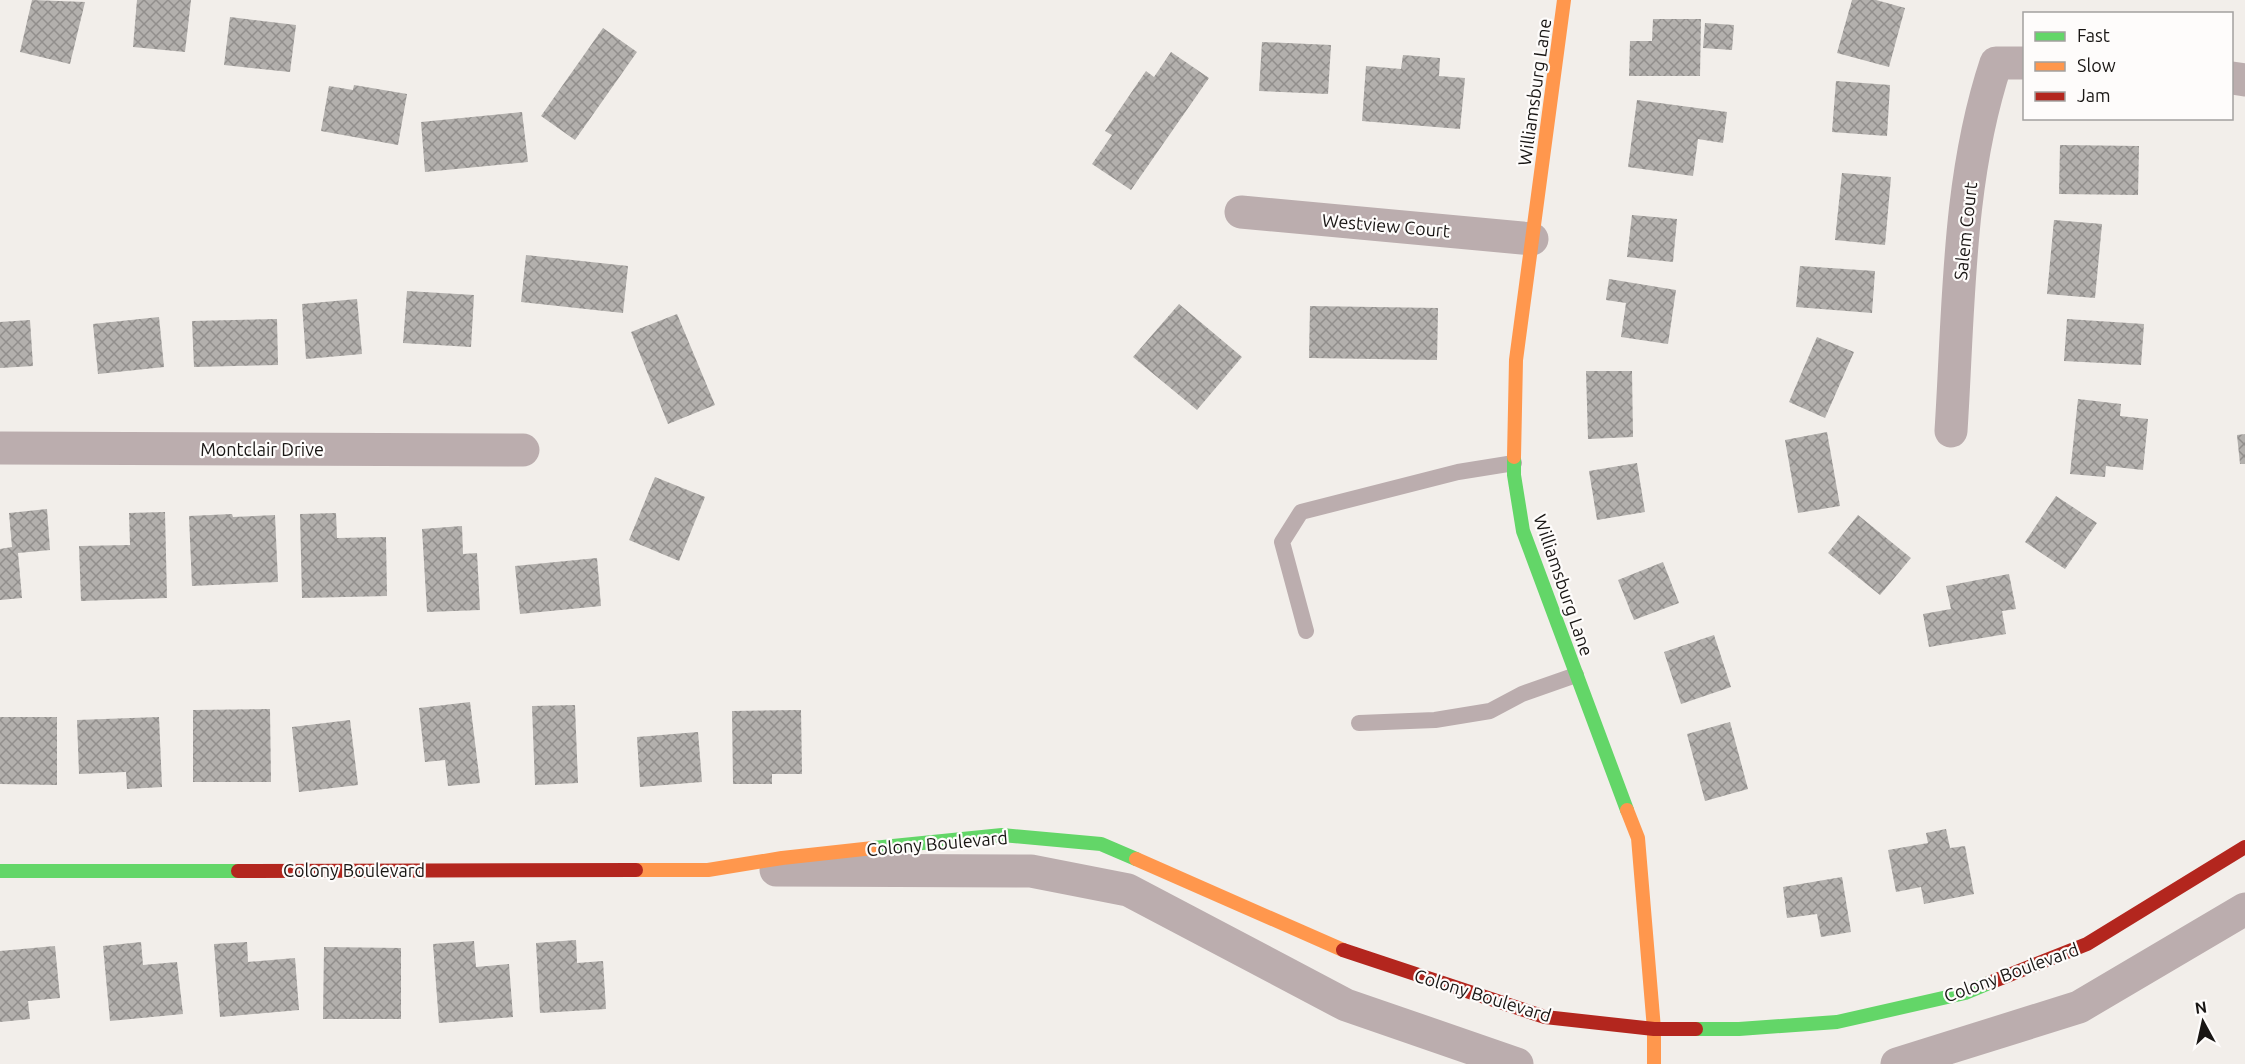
<svg xmlns="http://www.w3.org/2000/svg" width="2245" height="1064" font-family="Ubuntu,sans-serif">
<defs>
<pattern id="building-cross-hatch" width="8" height="8" patternUnits="userSpaceOnUse" patternTransform="scale(1.5)"><rect width="8" height="8" fill="#b3b0ad"/><path d="M0 0l8 8M0 8l8-8" fill="none" stroke="#918e8c"/></pattern>
</defs>
<rect width="100%" height="100%" fill="#f2eeea"/>
<!-- building -->
<path fill="url(#building-cross-hatch)" d="M 32,0 L 85,2 L 70,64 L 20,52 Z
M 137,0 L 191,0 L 185,52 L 133,47 Z
M 1852,0 L 1876,0 L 1905,8 L 1889,67 L 1837,53 Z
M 230,17 L 296,25 L 290,72 L 224,65 Z
M 1653,19 L 1701,19 L 1700,76 L 1629,76 L 1630,41 L 1652,41 Z
M 1705,23 L 1734,25 L 1732,50 L 1703,48 Z
M 603,28 L 637,52 L 575,140 L 541,116 Z
M 1262,42 L 1331,45 L 1328,94 L 1259,91 Z
M 1171,52 L 1209,78 L 1131,190 L 1092,164 L 1112,135 L 1105,131 L 1146,71 L 1154,77 Z
M 1403,55 L 1440,58 L 1439,76 L 1465,78 L 1460,129 L 1362,121 L 1366,66 L 1401,69 Z
M 1836,81 L 1890,85 L 1887,136 L 1832,132 Z
M 354,85 L 407,94 L 398,145 L 321,131 L 329,86 L 353,90 Z
M 1637,100 L 1727,112 L 1723,143 L 1698,139 L 1693,176 L 1628,167 Z
M 522,112 L 528,162 L 425,172 L 421,122 Z
M 2060,145 L 2139,146 L 2138,195 L 2059,194 Z
M 1842,173 L 1891,177 L 1885,245 L 1835,240 Z
M 1632,215 L 1677,219 L 1673,262 L 1627,257 Z
M 2054,220 L 2102,224 L 2095,298 L 2047,294 Z
M 526,255 L 628,266 L 623,313 L 521,302 Z
M 1800,266 L 1875,271 L 1872,313 L 1796,307 Z
M 1609,279 L 1676,290 L 1668,344 L 1621,337 L 1626,303 L 1606,300 Z
M 407,291 L 474,295 L 471,347 L 403,343 Z
M 357,299 L 362,354 L 306,359 L 302,304 Z
M 1179,304 L 1242,357 L 1197,410 L 1133,357 Z
M 1310,306 L 1438,308 L 1437,360 L 1309,358 Z
M 677,314 L 715,405 L 668,424 L 631,332 Z
M 159,317 L 164,367 L 98,374 L 93,324 Z
M 277,319 L 278,365 L 194,367 L 192,321 Z
M 2067,319 L 2144,324 L 2141,365 L 2064,361 Z
M 30,320 L 33,366 L 0,368 L 0,322 Z
M 1817,337 L 1854,352 L 1825,418 L 1789,402 Z
M 1586,371 L 1632,371 L 1633,437 L 1588,439 Z
M 2078,399 L 2121,404 L 2120,416 L 2148,419 L 2143,470 L 2106,466 L 2105,477 L 2070,474 Z
M 1827,432 L 1840,506 L 1798,513 L 1785,440 Z
M 2245,434 L 2245,464 L 2240,464 L 2237,435 Z
M 1637,463 L 1645,512 L 1597,520 L 1589,471 Z
M 655,477 L 705,497 L 679,561 L 629,540 Z
M 2056,496 L 2097,523 L 2065,569 L 2025,542 Z
M 47,509 L 50,550 L 18,553 L 22,598 L 0,600 L 0,549 L 12,547 L 9,513 Z
M 165,512 L 167,598 L 81,601 L 79,546 L 130,545 L 129,513 Z
M 336,513 L 337,538 L 386,537 L 387,596 L 302,598 L 300,514 Z
M 232,514 L 233,517 L 275,515 L 278,582 L 192,586 L 189,516 Z
M 1858,515 L 1911,558 L 1880,595 L 1828,553 Z
M 462,526 L 463,554 L 477,553 L 480,610 L 427,612 L 422,529 Z
M 597,558 L 601,606 L 520,614 L 515,566 Z
M 1663,562 L 1679,603 L 1634,620 L 1618,580 Z
M 2009,574 L 2016,609 L 2002,611 L 2006,634 L 1929,647 L 1923,614 L 1951,609 L 1946,586 Z
M 1714,635 L 1731,687 L 1681,704 L 1664,652 Z
M 470,702 L 480,783 L 448,786 L 445,760 L 425,762 L 419,708 Z
M 575,705 L 578,783 L 535,785 L 532,706 Z
M 270,709 L 271,782 L 193,782 L 193,710 Z
M 801,710 L 802,774 L 772,774 L 772,784 L 733,784 L 732,711 Z
M 0,717 L 57,717 L 57,785 L 0,784 Z
M 159,717 L 162,787 L 127,789 L 126,772 L 79,774 L 77,720 Z
M 350,720 L 358,785 L 299,792 L 292,727 Z
M 1730,722 L 1748,789 L 1705,801 L 1687,734 Z
M 698,732 L 702,782 L 640,787 L 637,737 Z
M 1946,829 L 1950,848 L 1965,846 L 1974,894 L 1924,904 L 1921,887 L 1896,892 L 1888,850 L 1928,843 L 1926,833 Z
M 1842,877 L 1851,932 L 1821,937 L 1817,914 L 1787,918 L 1783,887 Z
M 576,940 L 577,963 L 603,961 L 606,1009 L 540,1013 L 536,943 Z
M 474,941 L 476,967 L 509,964 L 513,1017 L 439,1023 L 433,944 Z
M 141,942 L 143,965 L 177,962 L 183,1014 L 110,1021 L 103,946 Z
M 247,942 L 248,962 L 295,958 L 299,1010 L 220,1017 L 214,944 Z
M 55,946 L 60,998 L 28,1001 L 30,1019 L 0,1022 L 0,951 Z
M 324,947 L 401,948 L 401,1019 L 323,1019 Z"/>
<g fill="none" stroke-linecap="round" stroke-linejoin="round">
<!-- lane -->
<path stroke="#bbadae" stroke-width="16" d="M 1306,631 L 1282,542 L 1301,512 L 1458,472 L 1514,463
M 1359,723 L 1435,720 L 1490,711 L 1522,694 L 1576,675"/>
<!-- street -->
<path stroke="#bbadae" stroke-width="33" d="M 2232,78 L 2245,80
M 1241,212 L 1532,239
M 1951,431 C 1959,308 1957,180 1996,63 L 2024,63
M 0,448 L 523,450
M 776,870 L 1031,871 L 1128,890 L 1346,1005 L 1517,1064
M 1897,1064 L 2079,1007 L 2245,909"/>
<!-- fast -->
<path stroke="#63d668" stroke-width="14" d="M 1514,457 L 1514,475 L 1523,531 L 1627,810
M 873,848 L 1002,835 L 1101,844 L 1136,859
M 0,871 L 238,871
M 1696,1029 L 1739,1029 L 1837,1022 L 1965,993 L 1989,983"/>
<!-- slow -->
<path stroke="#ff974d" stroke-width="14" d="M 1514,457 L 1516,360 L 1564,0
M 1627,810 L 1638,838 L 1654,1029 L 1654,1064
M 1136,859 L 1343,950
M 636,870 L 708,870 L 782,858 L 873,848"/>
<!-- jam -->
<path stroke="#b3261e" stroke-width="14" d="M 238,871 L 636,870
M 1343,950 L 1545,1017 L 1654,1029 L 1696,1029
M 1989,983 L 2087,944 L 2245,847"/>
</g>
<g text-anchor="middle" dominant-baseline="central" stroke-width="4.5" stroke-linejoin="round" paint-order="stroke">
<!-- street labels -->
<g font-size="18" fill="#191614" stroke="#fefcfb">
<text transform="translate(1534 92) rotate(-82)">Williamsburg Lane</text>
<text transform="translate(1386 225) rotate(5)">Westview Court</text>
<text transform="translate(1965 231) rotate(-84)">Salem Court</text>
<text x="262" y="449">Montclair Drive</text>
<text transform="translate(1564 585) rotate(71)">Williamsburg Lane</text>
<text transform="translate(937 843) rotate(-5)">Colony Boulevard</text>
<text x="354" y="870">Colony Boulevard</text>
<text transform="translate(2011 972) rotate(-20)">Colony Boulevard</text>
<text transform="translate(1483 995) rotate(17)">Colony Boulevard</text>
</g>
</g>
<!-- legend -->
<rect x="2023" y="12" width="210" height="108" fill="#fefcfb" stroke="#a2a09f" stroke-width="1.5"/>
<rect x="2035" y="32" width="30" height="9" fill="#63d668" stroke="#a2a09f" stroke-width="1.5"/>
<text x="2077" y="42" font-size="18" fill="#191614">Fast</text>
<rect x="2035" y="62" width="30" height="9" fill="#ff974d" stroke="#a2a09f" stroke-width="1.5"/>
<text x="2077" y="72" font-size="18" fill="#191614">Slow</text>
<rect x="2035" y="92" width="30" height="9" fill="#b3261e" stroke="#a2a09f" stroke-width="1.5"/>
<text x="2077" y="102" font-size="18" fill="#191614">Jam</text>
<!-- north arrow -->
<g transform="translate(2203 1022) rotate(352)" stroke="#fefcfb" stroke-width="4.5" paint-order="stroke">
<path d="M0-4.5L10 22L0 15L-10 22Z" fill="#191614"/>
<text y="-9" font-size="16" font-weight="bold" text-anchor="middle" fill="#191614">N</text>
</g>
</svg>
